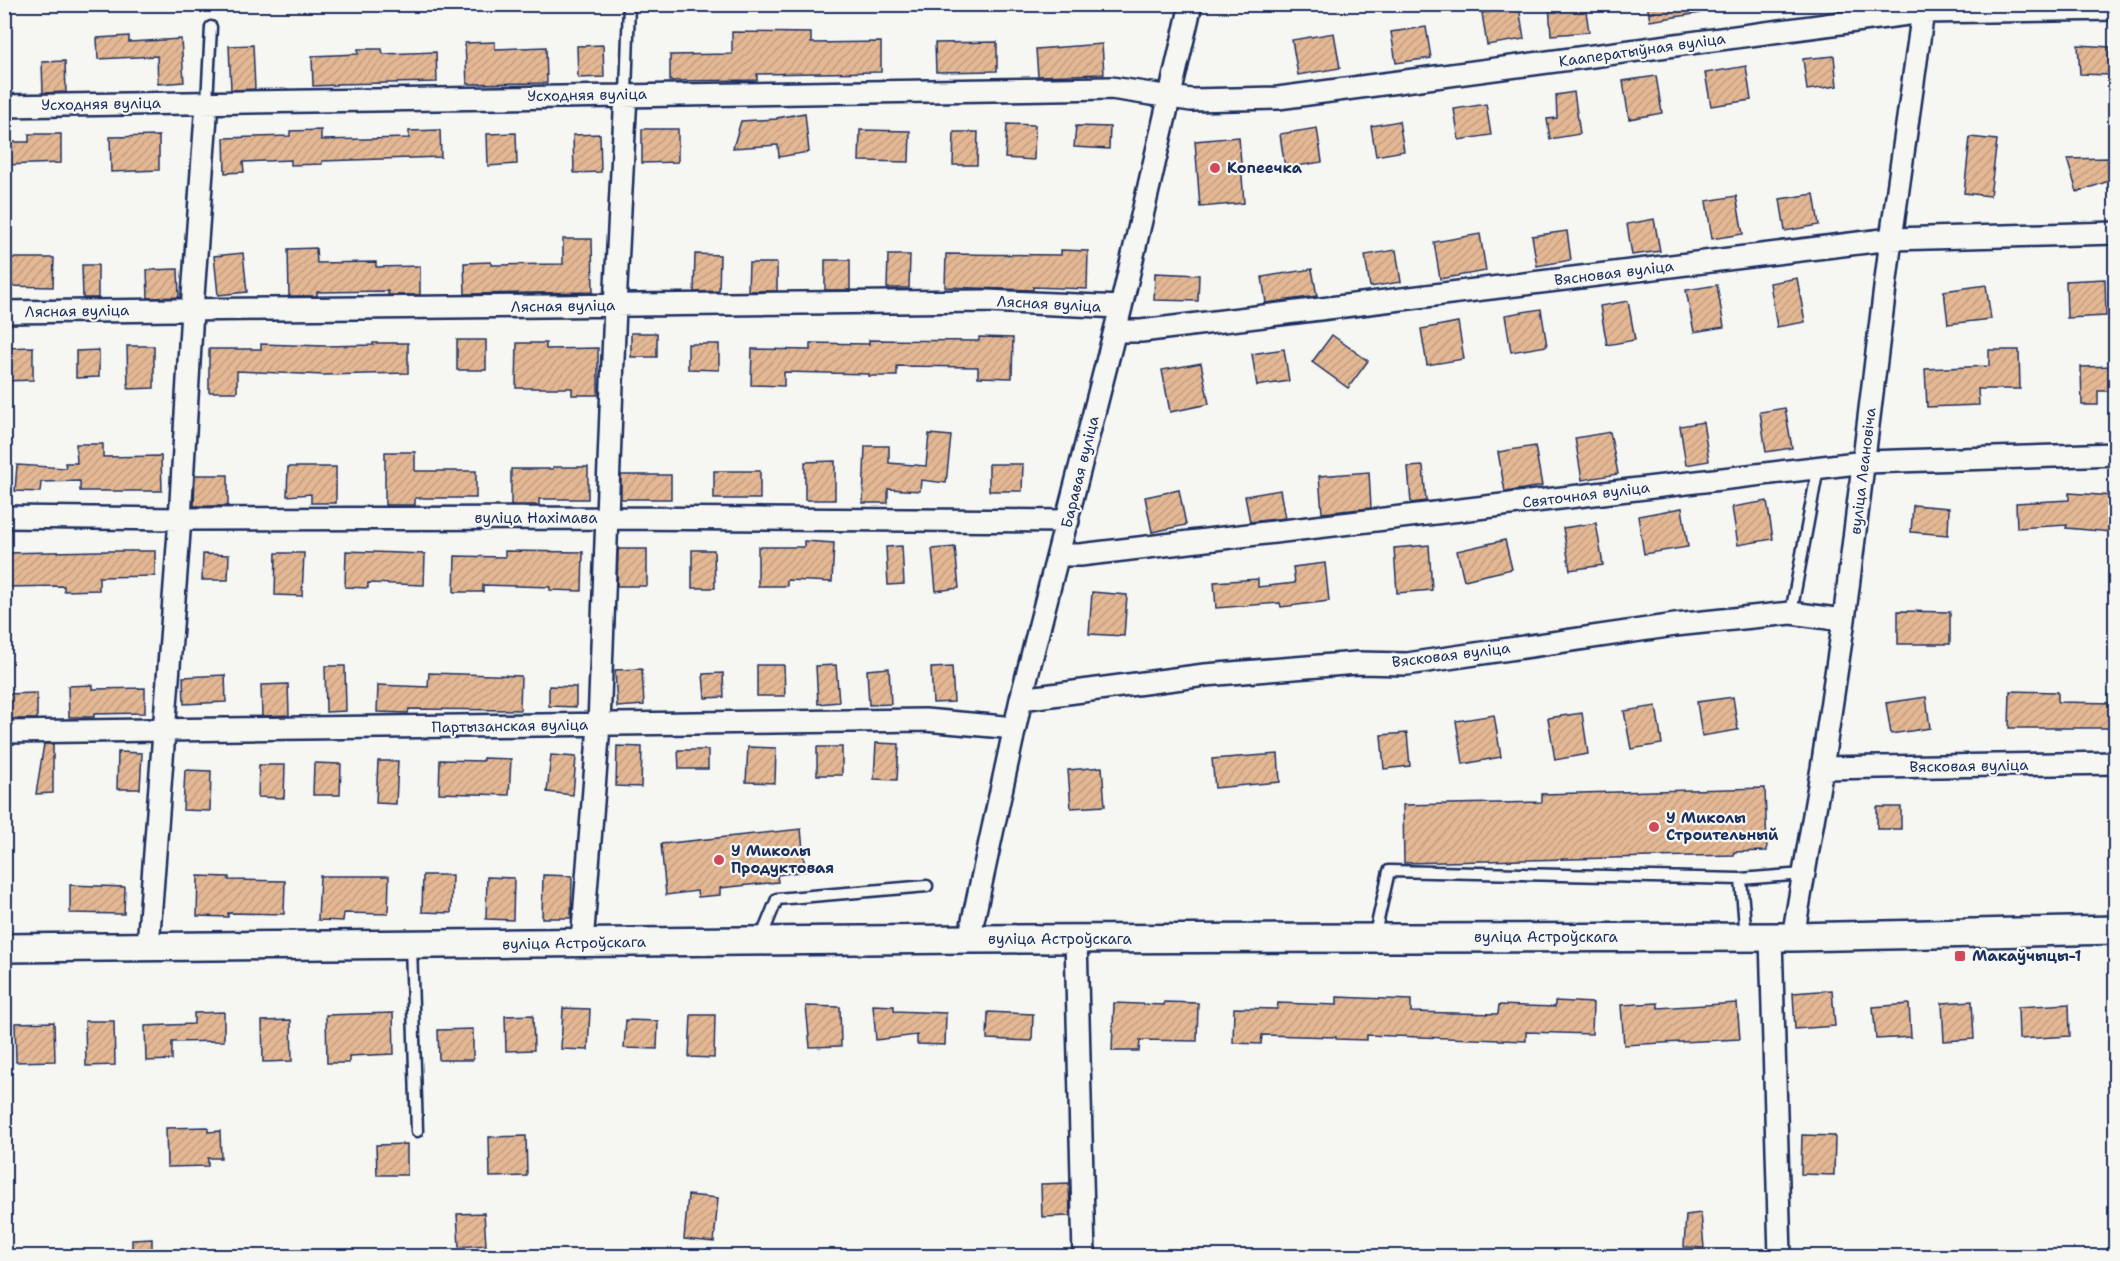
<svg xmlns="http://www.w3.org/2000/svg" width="2120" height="1261" font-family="'Shantell Sans',sans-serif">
<defs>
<pattern id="building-hatch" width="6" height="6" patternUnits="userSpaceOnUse" patternTransform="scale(1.5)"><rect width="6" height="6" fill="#e4b894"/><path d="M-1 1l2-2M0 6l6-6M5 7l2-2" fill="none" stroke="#c39e82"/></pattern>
</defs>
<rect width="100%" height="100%" fill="#f6f6f2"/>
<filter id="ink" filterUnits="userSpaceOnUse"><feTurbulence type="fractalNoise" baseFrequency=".0167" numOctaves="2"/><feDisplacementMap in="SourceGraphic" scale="12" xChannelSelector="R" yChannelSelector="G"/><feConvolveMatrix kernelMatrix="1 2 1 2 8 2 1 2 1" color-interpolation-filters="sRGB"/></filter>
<g filter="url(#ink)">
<!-- building -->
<path fill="url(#building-hatch)" stroke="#1b2f5e" stroke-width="1.5" d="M 1549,4 L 1585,4 L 1589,32 L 1551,35 Z
M 1647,4 L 1699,4 L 1700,13 L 1650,21 Z
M 1519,7 L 1524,39 L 1487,45 L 1482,13 Z
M 1426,27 L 1431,58 L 1396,63 L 1391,32 Z
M 732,32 L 811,33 L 811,43 L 881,42 L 881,72 L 757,74 L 757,80 L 670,81 L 670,55 L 732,54 Z
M 1334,33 L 1340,68 L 1298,75 L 1292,40 Z
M 129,36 L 129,42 L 181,39 L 184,82 L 158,84 L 157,56 L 98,59 L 97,38 Z
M 495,42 L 495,49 L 546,47 L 547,83 L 467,84 L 465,43 Z
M 997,42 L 997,71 L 936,72 L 935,43 Z
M 1102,44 L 1104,74 L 1038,76 L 1036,49 Z
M 253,45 L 255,89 L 231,90 L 229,46 Z
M 603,45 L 604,77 L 578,78 L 577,46 Z
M 2078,45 L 2110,47 L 2109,75 L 2080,74 Z
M 358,49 L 382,49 L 383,54 L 436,52 L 437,82 L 336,84 L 336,85 L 313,86 L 312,56 L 358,54 Z
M 1834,56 L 1837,86 L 1807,90 L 1803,59 Z
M 65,61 L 66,92 L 43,93 L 42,62 Z
M 1746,66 L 1751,100 L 1711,106 L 1705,73 Z
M 1656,76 L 1662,113 L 1629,119 L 1623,81 Z
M 1574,92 L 1580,134 L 1550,139 L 1547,119 L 1557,118 L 1556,95 Z
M 1486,104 L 1491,135 L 1459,140 L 1454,109 Z
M 805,113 L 809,152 L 779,157 L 778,145 L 733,148 L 741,121 L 777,119 L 777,118 Z
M 1399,121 L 1404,151 L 1376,156 L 1371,126 Z
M 1007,124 L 1035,125 L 1034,160 L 1005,158 Z
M 1076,126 L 1110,127 L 1109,149 L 1074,147 Z
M 1317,128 L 1322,162 L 1285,168 L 1280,134 Z
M 642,129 L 678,129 L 678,162 L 642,163 Z
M 321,130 L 321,140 L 409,138 L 409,131 L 440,130 L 441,157 L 322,161 L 322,164 L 291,165 L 291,160 L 243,162 L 244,172 L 225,173 L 224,138 L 290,136 L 290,131 Z
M 860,130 L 910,131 L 909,162 L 859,161 Z
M 954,132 L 978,132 L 977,165 L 953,165 Z
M 516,133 L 517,164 L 488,166 L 487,134 Z
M 29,134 L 61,134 L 61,163 L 4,165 L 4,142 L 29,142 Z
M 600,134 L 601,172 L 574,173 L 573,135 Z
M 159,136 L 159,170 L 111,172 L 110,137 Z
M 1239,137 L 1244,203 L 1200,207 L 1195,141 Z
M 1970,137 L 1997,140 L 1990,196 L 1964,193 Z
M 2108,158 L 2109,181 L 2077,192 L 2067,159 Z
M 1814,194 L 1819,225 L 1785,231 L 1780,199 Z
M 1736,196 L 1743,234 L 1712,239 L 1706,201 Z
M 1654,219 L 1660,251 L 1632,255 L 1627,224 Z
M 1567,231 L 1571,260 L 1537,266 L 1532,236 Z
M 1480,234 L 1486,271 L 1440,279 L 1434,242 Z
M 563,239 L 592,239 L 593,292 L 465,294 L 464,263 L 491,262 L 491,265 L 563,264 Z
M 316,248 L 317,263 L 376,262 L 376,267 L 420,266 L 420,295 L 388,295 L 388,291 L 317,292 L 317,296 L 289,296 L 288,249 Z
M 1061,250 L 1088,251 L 1087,289 L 1033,287 L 1033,290 L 945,287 L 946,254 L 1061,255 Z
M 1396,250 L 1401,282 L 1370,287 L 1365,255 Z
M 243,253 L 247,292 L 218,295 L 214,256 Z
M 695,254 L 720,255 L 719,291 L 694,292 Z
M 888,255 L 910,255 L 909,288 L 887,288 Z
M 4,258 L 54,258 L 53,287 L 4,286 Z
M 825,260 L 850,260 L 850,290 L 825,290 Z
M 749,263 L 777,263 L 777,291 L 748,291 Z
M 82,265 L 98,265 L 98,298 L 83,298 Z
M 178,269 L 179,297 L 148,298 L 147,270 Z
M 1312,269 L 1317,296 L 1266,303 L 1262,277 Z
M 1155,273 L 1199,275 L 1198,301 L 1154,300 Z
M 1797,278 L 1805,322 L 1777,327 L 1770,283 Z
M 2105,279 L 2106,316 L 2067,318 L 2066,281 Z
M 1717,285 L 1724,327 L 1694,332 L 1686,290 Z
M 1986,285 L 1991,319 L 1948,324 L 1944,291 Z
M 1628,301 L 1635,340 L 1607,345 L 1600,306 Z
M 1541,309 L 1547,346 L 1511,352 L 1505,315 Z
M 1458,322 L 1464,359 L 1427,365 L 1421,329 Z
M 631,333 L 657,333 L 657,357 L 631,357 Z
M 1332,335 L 1368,361 L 1348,388 L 1312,362 Z
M 979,337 L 1013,338 L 1012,378 L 978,377 L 978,367 L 897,366 L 897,376 L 869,376 L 869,374 L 784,372 L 784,386 L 751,385 L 752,349 L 810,350 L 810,343 L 869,344 L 869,340 L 979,341 Z
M 457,340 L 486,340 L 486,370 L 457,370 Z
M 373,343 L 408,343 L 408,373 L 324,375 L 237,371 L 237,392 L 209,392 L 209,349 L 261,349 L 261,344 L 324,346 L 373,345 Z
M 517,343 L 546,343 L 546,349 L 598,348 L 598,395 L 572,395 L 572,388 L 516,388 Z
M 688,344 L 719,344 L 719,370 L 688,369 Z
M 127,346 L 154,346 L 154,388 L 128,389 Z
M 33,347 L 33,380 L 5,381 L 4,348 Z
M 1284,349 L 1289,381 L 1257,386 L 1252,354 Z
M 99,350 L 99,377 L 76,378 L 76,351 Z
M 1989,350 L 2019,350 L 2020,389 L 1978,389 L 1979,405 L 1927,407 L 1925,369 L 1989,366 Z
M 1201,363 L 1209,404 L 1170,412 L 1162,370 Z
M 2115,366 L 2115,391 L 2098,391 L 2098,405 L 2082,405 L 2081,367 Z
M 1785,408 L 1792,448 L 1766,452 L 1760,412 Z
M 1703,422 L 1709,461 L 1686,465 L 1680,426 Z
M 1610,432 L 1618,474 L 1582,480 L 1575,438 Z
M 929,434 L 951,436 L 946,483 L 921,480 L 920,491 L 888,489 L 888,503 L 863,503 L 865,446 L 889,446 L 889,463 L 926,466 Z
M 76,444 L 103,444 L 103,457 L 161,456 L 162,491 L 80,491 L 80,481 L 41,482 L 40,492 L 15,491 L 17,465 L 66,468 L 65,463 L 77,463 Z
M 1535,446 L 1542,486 L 1505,492 L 1498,452 Z
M 385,452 L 415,452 L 415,471 L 476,471 L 476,498 L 415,498 L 415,505 L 385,505 Z
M 835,461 L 835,500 L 805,500 L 805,462 Z
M 989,464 L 1023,464 L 1022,491 L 989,491 Z
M 1423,466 L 1426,501 L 1411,503 L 1408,467 Z
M 288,467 L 336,467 L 336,503 L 311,503 L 311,494 L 287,496 Z
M 553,467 L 588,467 L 588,499 L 539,499 L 539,505 L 511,505 L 511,469 L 553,469 Z
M 714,471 L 760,471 L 760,499 L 714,499 Z
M 1369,472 L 1371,508 L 1322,513 L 1319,476 Z
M 195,475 L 228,475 L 228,506 L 194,506 Z
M 621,475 L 671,475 L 671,499 L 621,499 Z
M 1179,490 L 1186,525 L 1152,532 L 1145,497 Z
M 1280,490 L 1285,518 L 1250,522 L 1245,496 Z
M 2069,493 L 2115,496 L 2112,532 L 2066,528 L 2067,525 L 2017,528 L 2016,503 L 2069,500 Z
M 1767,501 L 1773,539 L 1738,545 L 1732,507 Z
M 1913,505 L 1949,508 L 1948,535 L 1911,532 Z
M 1682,508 L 1688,547 L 1644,554 L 1638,516 Z
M 1596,523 L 1603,565 L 1570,570 L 1563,528 Z
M 1505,540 L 1512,569 L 1464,580 L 1457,551 Z
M 804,541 L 834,543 L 832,582 L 787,580 L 787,586 L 758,586 L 758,547 L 804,547 Z
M 1429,545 L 1432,590 L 1397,593 L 1394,548 Z
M 902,546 L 904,584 L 888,585 L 886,547 Z
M 955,547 L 959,588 L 936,591 L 932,549 Z
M 618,549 L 647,549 L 647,586 L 617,586 Z
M 692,550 L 714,550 L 715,588 L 692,588 Z
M 99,551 L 155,551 L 155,576 L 99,577 L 99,590 L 64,591 L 64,586 L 6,587 L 5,553 Z
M 346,551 L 425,554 L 424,585 L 368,583 L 368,588 L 345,587 Z
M 505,551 L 583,552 L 582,591 L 550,590 L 550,587 L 483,585 L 483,592 L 454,592 L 455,556 L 505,557 Z
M 276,553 L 304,553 L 302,596 L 275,595 Z
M 203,554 L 229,555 L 228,580 L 202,580 Z
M 1325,563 L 1329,601 L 1281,607 L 1280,603 L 1216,608 L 1214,582 L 1258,579 L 1258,587 L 1295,583 L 1293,567 Z
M 1092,592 L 1127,595 L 1124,636 L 1089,634 Z
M 1898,611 L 1950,612 L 1950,644 L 1898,644 Z
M 757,665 L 784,665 L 785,696 L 757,696 Z
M 836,665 L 839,702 L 818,704 L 816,666 Z
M 325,666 L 345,666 L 346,711 L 326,712 Z
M 952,667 L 954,702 L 933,703 L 931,668 Z
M 889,668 L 891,704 L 869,705 L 867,670 Z
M 642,669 L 644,705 L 617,707 L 615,670 Z
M 429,673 L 521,676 L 520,710 L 409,709 L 408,713 L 377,712 L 378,685 L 428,687 Z
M 723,673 L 724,697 L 705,698 L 703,674 Z
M 225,675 L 226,702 L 184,704 L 183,677 Z
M 288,684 L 289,715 L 262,716 L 261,685 Z
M 93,685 L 93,689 L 145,688 L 145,713 L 94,714 L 94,717 L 69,717 L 68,686 Z
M 549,686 L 576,687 L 576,707 L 549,706 Z
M 2010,691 L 2058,692 L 2058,702 L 2115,703 L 2115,728 L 2009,728 Z
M 37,693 L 37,719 L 5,719 L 4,694 Z
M 1733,697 L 1738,730 L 1702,736 L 1697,702 Z
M 1926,697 L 1930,728 L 1891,734 L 1886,703 Z
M 1656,706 L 1662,744 L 1631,749 L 1624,711 Z
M 1582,713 L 1588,754 L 1555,760 L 1548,718 Z
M 1494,715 L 1501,757 L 1463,764 L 1456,721 Z
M 1407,733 L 1410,766 L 1384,769 L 1381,735 Z
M 876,743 L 899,744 L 897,780 L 874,779 Z
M 44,744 L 53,744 L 53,793 L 36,794 Z
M 617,746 L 642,747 L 641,787 L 616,786 Z
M 748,747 L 776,748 L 775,783 L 746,782 Z
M 817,747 L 842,747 L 842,775 L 817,775 Z
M 678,750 L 708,750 L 708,769 L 679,769 Z
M 118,752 L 142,753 L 140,789 L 117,789 Z
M 1278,754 L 1280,782 L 1215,788 L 1212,759 Z
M 551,755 L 576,757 L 573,795 L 547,792 Z
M 483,758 L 511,759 L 509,795 L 439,793 L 440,760 L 483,761 Z
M 378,761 L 398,761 L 396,804 L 376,803 Z
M 314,763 L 341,764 L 340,795 L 313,795 Z
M 259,765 L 285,765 L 284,798 L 258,797 Z
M 1102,767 L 1105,806 L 1071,808 L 1068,770 Z
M 185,770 L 211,771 L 210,811 L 183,810 Z
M 1765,788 L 1767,851 L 1734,852 L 1734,855 L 1404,863 L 1403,805 L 1542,802 L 1542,794 Z
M 1877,807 L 1901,807 L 1901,829 L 1877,829 Z
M 801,829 L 805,871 L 777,875 L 778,882 L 720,888 L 720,895 L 698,897 L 697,891 L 666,895 L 661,844 Z
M 423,875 L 452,875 L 451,913 L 422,912 Z
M 543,875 L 572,876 L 571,918 L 542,918 Z
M 198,876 L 229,877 L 229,880 L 285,881 L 284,914 L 228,913 L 228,917 L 197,916 Z
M 320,876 L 389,876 L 388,914 L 344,913 L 343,921 L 318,920 Z
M 487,877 L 514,878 L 513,920 L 486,919 Z
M 70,885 L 125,887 L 124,914 L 70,913 Z
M 1832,990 L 1835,1026 L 1795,1029 L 1793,993 Z
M 1337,997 L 1411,1000 L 1411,1012 L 1498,1014 L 1499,1005 L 1555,1007 L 1555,1001 L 1593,1003 L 1592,1034 L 1526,1032 L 1526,1041 L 1367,1035 L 1367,1040 L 1336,1039 L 1336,1037 L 1262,1035 L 1261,1044 L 1233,1043 L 1234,1008 L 1277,1009 L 1278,1003 L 1337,1005 Z
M 1972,1001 L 1974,1039 L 1944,1041 L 1942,1003 Z
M 1164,1002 L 1198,1003 L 1197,1041 L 1140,1040 L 1139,1051 L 1112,1051 L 1114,1003 L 1164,1005 Z
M 1658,1003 L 1658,1008 L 1737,1003 L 1740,1039 L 1624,1045 L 1621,1005 Z
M 1909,1004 L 1911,1037 L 1876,1039 L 1873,1007 Z
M 2069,1004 L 2070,1036 L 2019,1039 L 2018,1007 Z
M 873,1005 L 894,1006 L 894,1011 L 946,1013 L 945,1045 L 917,1044 L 917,1035 L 876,1040 Z
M 806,1006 L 840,1007 L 841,1046 L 810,1047 Z
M 563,1008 L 590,1009 L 588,1050 L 561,1049 Z
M 224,1012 L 224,1041 L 172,1042 L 172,1060 L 146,1061 L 145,1026 L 194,1024 L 194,1013 Z
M 988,1012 L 1033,1014 L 1032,1041 L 987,1039 Z
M 393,1013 L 394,1054 L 349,1056 L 349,1063 L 327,1063 L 326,1015 Z
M 533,1015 L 534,1050 L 506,1051 L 505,1016 Z
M 691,1015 L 715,1015 L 714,1058 L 689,1057 Z
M 291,1020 L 292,1061 L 263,1062 L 262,1021 Z
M 626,1020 L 658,1021 L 657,1049 L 624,1048 Z
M 85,1021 L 114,1021 L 115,1065 L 86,1066 Z
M 54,1022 L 55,1061 L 16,1062 L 15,1023 Z
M 473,1029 L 473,1060 L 439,1060 L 438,1030 Z
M 208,1127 L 208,1132 L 220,1131 L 221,1158 L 208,1158 L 208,1166 L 167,1167 L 166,1128 Z
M 1802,1135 L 1835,1136 L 1834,1175 L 1801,1174 Z
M 526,1136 L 527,1176 L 490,1177 L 489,1137 Z
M 407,1144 L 407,1175 L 377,1175 L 376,1145 Z
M 1069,1183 L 1070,1216 L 1042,1217 L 1041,1184 Z
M 688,1195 L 718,1198 L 714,1242 L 684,1239 Z
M 484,1213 L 486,1245 L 459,1247 L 457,1214 Z
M 1701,1213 L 1704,1248 L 1684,1247 L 1686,1215 Z
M 152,1239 L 152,1257 L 132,1257 L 132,1240 Z"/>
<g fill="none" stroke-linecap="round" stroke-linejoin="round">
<defs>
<path id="service" d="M 626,94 L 629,4
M 207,102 L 211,27
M 1791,613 L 1818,468
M 1741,879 L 1804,874
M 761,938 L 777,899 L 927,886
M 1374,938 L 1389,871 L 1741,879 L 1746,937
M 411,945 L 417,1131"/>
<path id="minor" d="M 4,106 L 1111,88 L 1191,100 L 1278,98 L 1923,12 L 2116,9
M 4,312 L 986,301 L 1121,307
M 1115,331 L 1141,331 L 1891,239 L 2116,233
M 4,517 L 180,519 L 608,518 L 1068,521
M 1059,555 L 1080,555 L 1865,462 L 2116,454
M 1021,699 L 1205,675 L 1357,663 L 1407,664 L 1675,625 L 1791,613 L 1844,620
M 4,732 L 925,720 L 1015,728
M 1822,768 L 2116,763
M 1771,937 L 1780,1256
M 1793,937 L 1822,768 L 1844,620 L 1891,239 L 1924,4
M 969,939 L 1021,699 L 1121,307 L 1191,4
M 1076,939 L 1084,1256
M 582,943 L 599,725 L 615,306 L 626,94
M 148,946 L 180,519 L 192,310 L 207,102"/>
<path id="tertiary" d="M 4,948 L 969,939 L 1793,937 L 2116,930"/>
</defs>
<!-- service casing -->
<use href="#service" stroke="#1b2f5e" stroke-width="15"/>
<!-- minor casing -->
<use href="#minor" stroke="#1b2f5e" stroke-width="26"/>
<!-- tertiary casing -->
<use href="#tertiary" stroke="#1b2f5e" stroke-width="32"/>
<!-- service -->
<use href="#service" stroke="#f6f6f2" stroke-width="10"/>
<!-- minor -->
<use href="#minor" stroke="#f6f6f2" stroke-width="21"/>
<!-- tertiary -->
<use href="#tertiary" stroke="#f6f6f2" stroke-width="27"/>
</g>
</g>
<!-- markers -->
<g fill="#d1495b" stroke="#f6f6f2" stroke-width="2">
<circle cx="1215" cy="168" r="6"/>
<circle cx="1654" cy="827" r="6"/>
<circle cx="719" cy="860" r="6"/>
<rect x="1954" y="950" width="12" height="12" rx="3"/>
</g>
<g text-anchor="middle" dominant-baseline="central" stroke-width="4.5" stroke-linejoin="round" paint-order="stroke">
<!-- street labels -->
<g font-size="15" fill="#1b2f5e" stroke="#f6f6f2">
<text transform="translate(1642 50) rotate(-8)">Кааператыўная вуліца</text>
<text transform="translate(587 95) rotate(-1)">Усходняя вуліца</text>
<text transform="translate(101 104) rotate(-1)">Усходняя вуліца</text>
<text transform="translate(1614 273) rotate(-7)">Вясновая вуліца</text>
<text transform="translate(1049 304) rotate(3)">Лясная вуліца</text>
<text transform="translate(563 306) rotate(-1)">Лясная вуліца</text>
<text transform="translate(77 311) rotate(-1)">Лясная вуліца</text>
<text transform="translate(1863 471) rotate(-83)">вуліца Леановіча</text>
<text transform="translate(1080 472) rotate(-76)">Баравая вуліца</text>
<text transform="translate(1586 495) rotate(-7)">Святочная вуліца</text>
<text x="536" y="518">вуліца Нахімава</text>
<text transform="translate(1451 655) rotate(-7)">Вясковая вуліца</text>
<text transform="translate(510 726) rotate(-1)">Партызанская вуліца</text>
<text transform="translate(1969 766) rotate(-1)">Вясковая вуліца</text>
<text x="1546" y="937">вуліца Астроўскага</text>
<text x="1060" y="939">вуліца Астроўскага</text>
<text transform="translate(574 943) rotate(-1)">вуліца Астроўскага</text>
</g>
<!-- poi labels -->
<g font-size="15" font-weight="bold" fill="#1b2f5e" stroke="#f6f6f2" text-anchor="start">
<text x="1227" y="168">Копеечка</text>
<text x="1666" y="818">У Миколы<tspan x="1666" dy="17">Строительный</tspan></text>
<text x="731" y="851">У Миколы<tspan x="731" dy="17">Продуктовая</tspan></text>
<text x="1972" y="956">Макаўчыцы-1</text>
</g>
</g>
<!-- margin -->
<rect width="2120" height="1261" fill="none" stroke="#f6f6f2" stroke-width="24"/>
<rect x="12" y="12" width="2096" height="1237" fill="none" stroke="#1b2f5e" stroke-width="2" filter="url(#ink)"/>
</svg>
